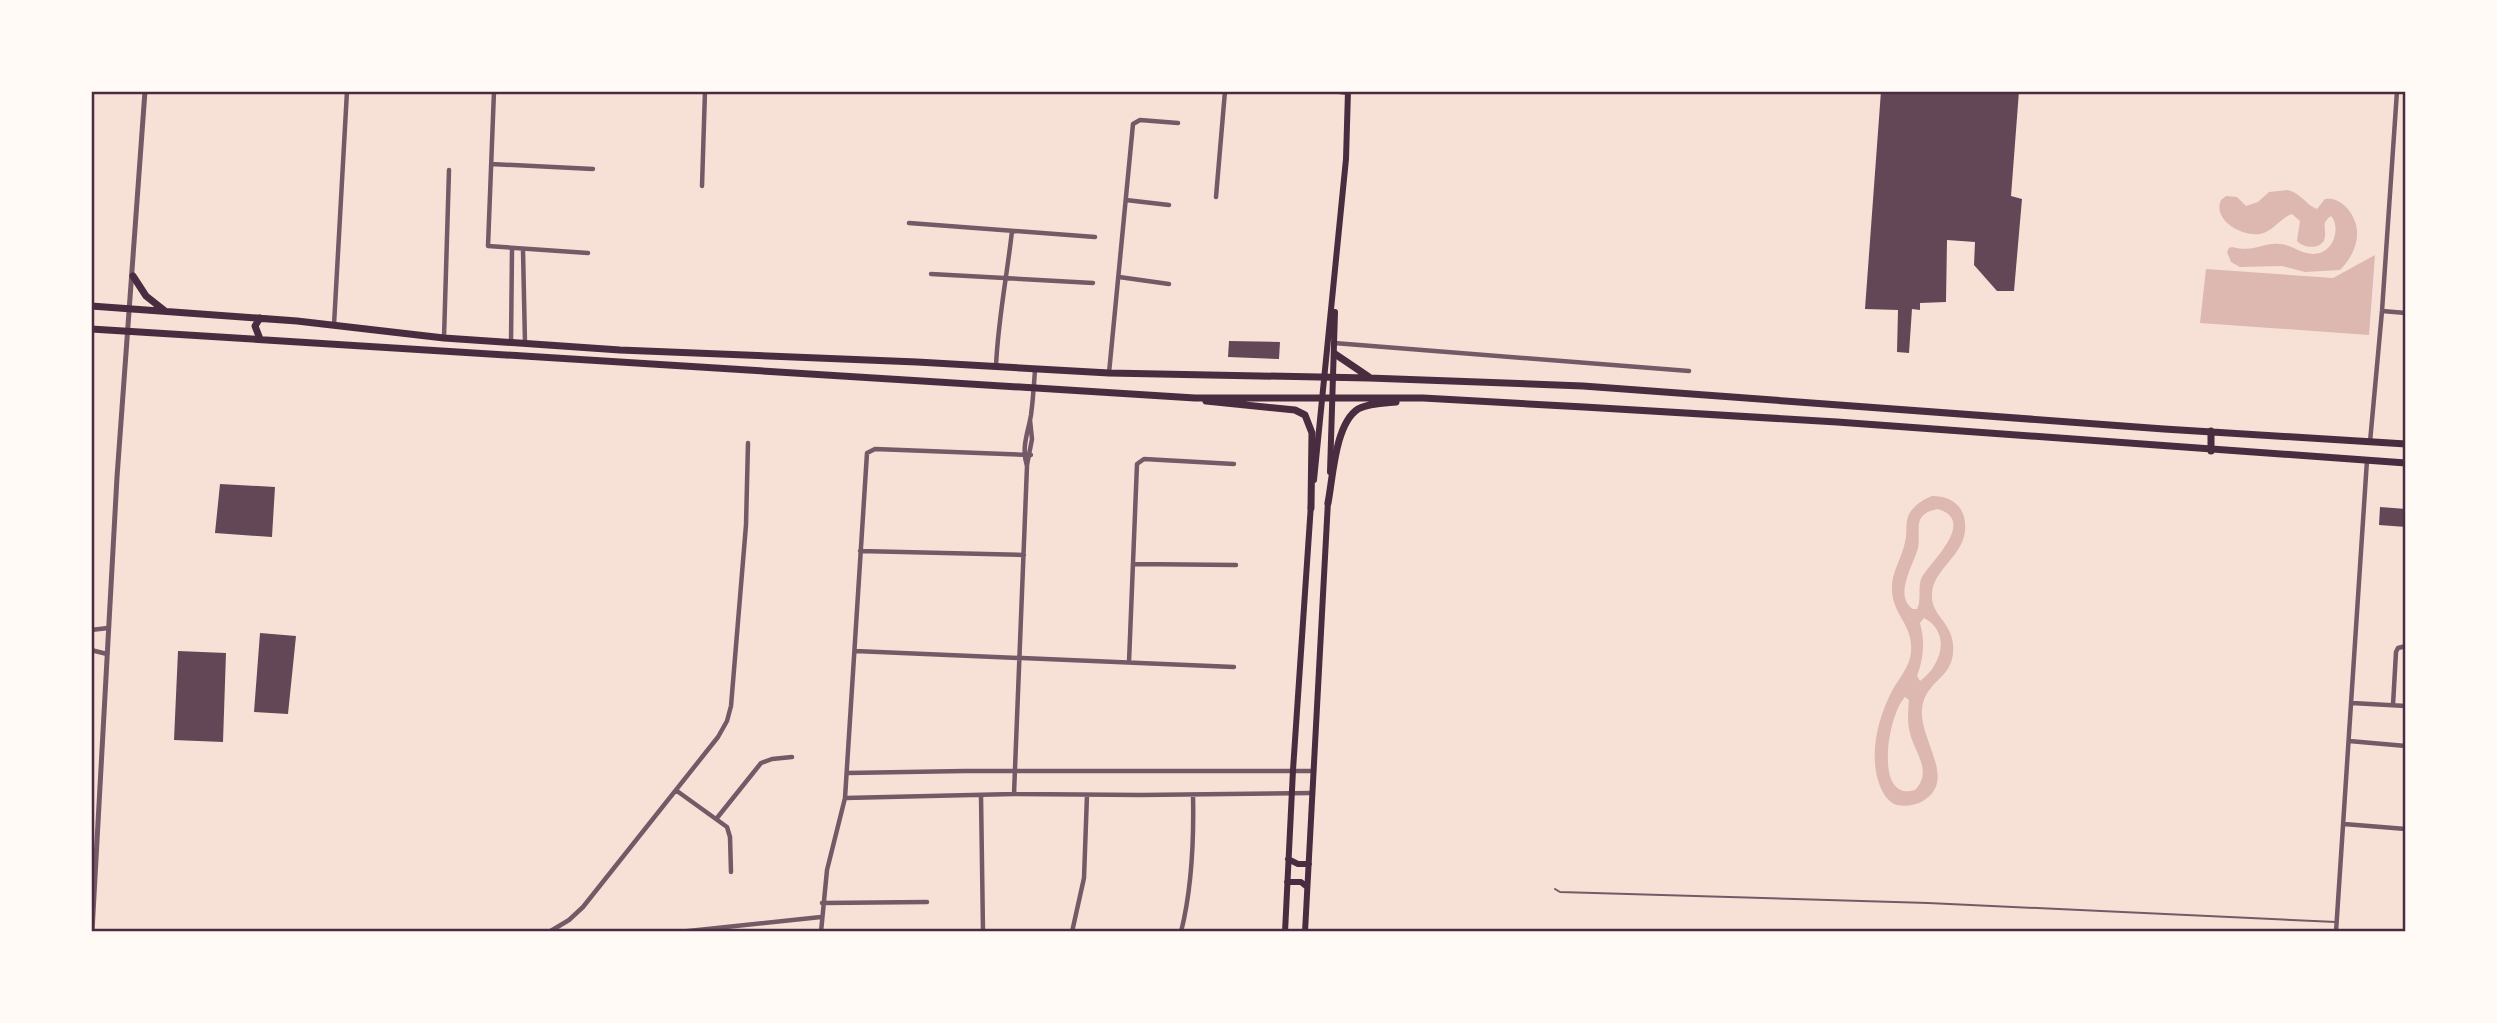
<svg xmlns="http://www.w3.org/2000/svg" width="2497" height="1023" font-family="'Varela Round',sans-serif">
<rect width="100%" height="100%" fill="#f7e1d7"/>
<!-- water -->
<path fill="#dcb8b0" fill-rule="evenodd" d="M 2288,190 C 2302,194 2306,205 2317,209 L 2325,199 C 2333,198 2338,200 2345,206 C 2365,226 2358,252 2340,270 L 2305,272 L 2282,266 L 2240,267 L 2231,262 L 2227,252 L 2229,248 L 2232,247 C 2255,253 2263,242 2280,244 C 2295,245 2305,259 2322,252 C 2335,247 2340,226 2331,216 C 2321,223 2326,227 2325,236 C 2324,250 2304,249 2297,241 L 2300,221 L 2292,214 C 2280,218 2274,231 2260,234 C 2242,237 2212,220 2221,200 L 2226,196 L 2237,197 L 2246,206 L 2258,202 L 2269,192 Z
M 2375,255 L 2369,335 L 2200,323 L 2206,269 L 2333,278 Z
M 1932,496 C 1947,496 1960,502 1964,517 C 1973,554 1930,567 1932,597 C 1932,615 1951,622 1953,644 C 1956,677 1930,678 1923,703 C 1914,735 1960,779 1923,801 C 1916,805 1905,807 1897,805 C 1889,803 1883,794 1880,786 C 1868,755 1878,717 1893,689 C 1900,677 1910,666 1911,652 C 1913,627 1897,618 1893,598 C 1888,576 1901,562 1905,542 C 1908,532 1904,520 1911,511 C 1916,504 1924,499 1932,496 ZM 1938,509 C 1977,521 1931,561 1922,577 C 1917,587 1922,599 1917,609 L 1913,609 C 1893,596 1914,564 1918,548 C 1920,539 1917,528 1920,520 C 1923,513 1931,510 1938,509 ZM 1924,618 C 1952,633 1941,666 1920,681 L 1917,676 C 1924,657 1925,642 1920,623 ZM 1905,697 L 1909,700 C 1908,711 1907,722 1910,733 C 1915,754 1933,771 1915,790 C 1873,803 1888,714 1905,697 Z"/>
<!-- building -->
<path fill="#644757" d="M 1881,91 L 2019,91 L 2011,196 L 2022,199 L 2014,291 L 1997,291 L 1974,265 L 1975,242 L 1947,240 L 1946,302 L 1920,303 L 1920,310 L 1912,309 L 1909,353 L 1897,352 L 1898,310 L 1865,309 Z
M 1229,341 L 1280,342 L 1279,359 L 1228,357 Z
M 220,484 L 275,487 L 272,537 L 215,533 Z
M 2380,507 L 2406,509 L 2406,527 L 2379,525 Z
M 260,633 L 296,636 L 288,714 L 254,712 Z
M 178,651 L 226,653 L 223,742 L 174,740 Z"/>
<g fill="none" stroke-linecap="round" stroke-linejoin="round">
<!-- service -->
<path stroke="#755966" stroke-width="2" d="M 1555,889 L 1560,892 L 1928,903 L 2336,922"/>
<!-- minor -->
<path stroke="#755966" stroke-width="4.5" d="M 494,91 L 488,246 L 588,253
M 1332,91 L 1348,93
M 491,164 L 593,169
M 702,186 L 705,91
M 1216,197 L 1225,91
M 1126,200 L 1169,205
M 909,223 L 1095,237
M 523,250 L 525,343
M 931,274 L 1093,283
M 1119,277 L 1169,284
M 2382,311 L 2406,313
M 334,325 L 347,91
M 444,338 L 449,170
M 511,343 L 512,249
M 1334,343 L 1689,371
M 996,366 C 998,320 1007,276 1012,231
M 1109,373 L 1133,124 L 1140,120 L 1178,123
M 2370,442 L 2382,311 L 2397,91
M 1027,465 L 1032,439 L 1030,420
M 860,551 L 1024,555
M 1134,564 L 1236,565
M 91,630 L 108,628
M 91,650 L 107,654
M 855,651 L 1234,667
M 1129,662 L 1137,464 L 1144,459 L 1234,464
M 2352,703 L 2406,706
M 2393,705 L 2396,652 L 2398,648 L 2406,646
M 2349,741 L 2406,746
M 847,773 L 965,771 L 1312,771
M 677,791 L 727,827 L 730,837 L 731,872
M 1014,794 L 1027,466 C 1021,447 1028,433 1031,415 C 1033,400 1034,385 1035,370
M 981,795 L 983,932
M 845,798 L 1014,794 L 1141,795 L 1312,793
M 717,818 L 761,763 L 772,759 L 792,757
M 2344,824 L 2406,829
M 822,903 L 927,902
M 549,932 L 569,920 L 583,907 L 718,737 L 727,721 L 731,706 L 746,525 L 748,443
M 679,932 L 821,917
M 821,932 L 827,870 L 845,798 L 867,453 L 875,449 L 1031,455
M 1072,932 L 1084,878 L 1087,795
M 1181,932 C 1192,888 1194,840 1193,795
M 2336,932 L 2367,460"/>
<!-- tertiary -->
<path stroke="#755966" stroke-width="5" d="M 92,932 L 117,477 L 145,91"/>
<!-- secondary -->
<path stroke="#4a2c40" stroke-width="6" d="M 1330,472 L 1335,312
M 1314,480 L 1346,159 L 1348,91
M 1288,859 L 1298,864 L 1309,864
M 1287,882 L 1301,882 L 1307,887
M 1285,932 L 1293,770 L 1311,504
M 1305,932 L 1328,501"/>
<!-- primary -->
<path stroke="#4a2c40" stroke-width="7" d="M 133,276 L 146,296 L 165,311
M 91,306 L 297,321 L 444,338 L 620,350 L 917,362 L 1109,373 L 1369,378 L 1583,386 L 2164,429 L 2406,444
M 260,318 L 255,326 L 260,339
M 91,329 L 1195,398 L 1423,398 L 1584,407 L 1837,422 L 2406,463
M 1335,354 L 1369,377
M 1206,401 L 1295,410 L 1305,415 L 1312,433 L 1311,508
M 2211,451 L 2211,431
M 1328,503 C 1333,477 1335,424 1358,409 C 1369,403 1384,403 1396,402"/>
</g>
<!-- border -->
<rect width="2497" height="1023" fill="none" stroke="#fffaf5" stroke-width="186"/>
<rect x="93" y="93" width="2311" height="837" fill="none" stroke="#4a2c40" stroke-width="2.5"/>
</svg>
